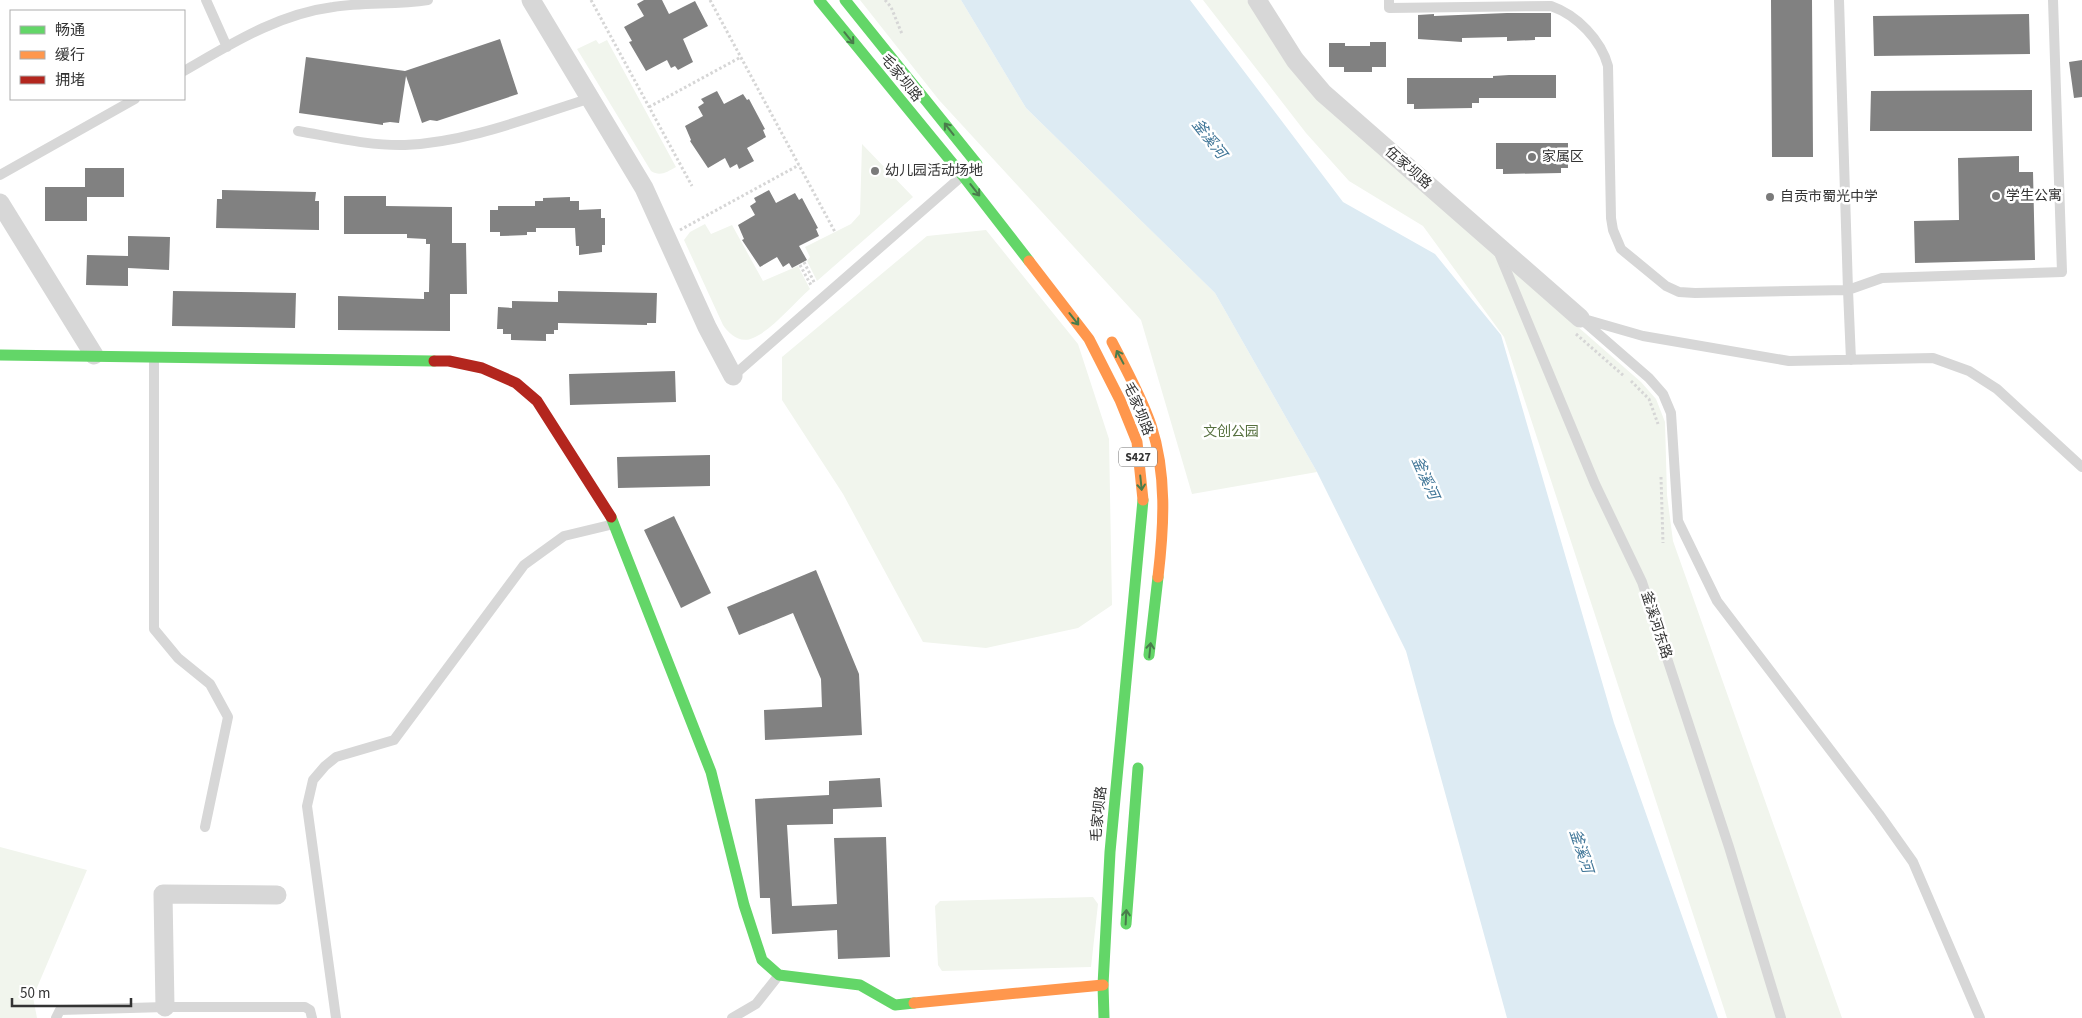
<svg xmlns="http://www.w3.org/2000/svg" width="2082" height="1018" font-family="'Source Sans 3','Noto Sans SC',sans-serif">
<rect width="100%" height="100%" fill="#fff"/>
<!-- green -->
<path fill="#f1f5ed" d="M 860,0 L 961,0 L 1026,108 L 1215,293 L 1317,472 L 1192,494 L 1141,320 L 939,100 Z
M 1203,0 L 1247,0 L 1280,52 L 1466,229 L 1641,382 L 1656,399 L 1665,422 L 1667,495 L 1673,541 L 1842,1018 L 1727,1018 L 1504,337 L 1423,226 L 1349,181 L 1306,133 Z
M 596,40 L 599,44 L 607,40 L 676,167 C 667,172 660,177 651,171 L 577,49 Z
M 862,144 L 913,197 L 817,281 L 807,261 L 810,257 L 805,247 L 851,224 L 860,214 Z
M 705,224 L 711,234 L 732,225 L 763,281 L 798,266 L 810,289 C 794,303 772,330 753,338 C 740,344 729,334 723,325 L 684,240 L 690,232 Z
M 986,230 L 1078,344 L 1109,439 L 1112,605 L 1078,628 L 986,648 L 923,642 L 843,494 L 782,400 L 782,357 L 927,236 Z
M 0,847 L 87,870 L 33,997 L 37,1018 L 0,1018 Z
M 1093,897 L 1098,904 L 1091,967 L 942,971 L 938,965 L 935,906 L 940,901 Z"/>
<!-- water -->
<path fill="#ddebf3" d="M 961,0 L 1190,0 L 1343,202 L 1435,254 L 1501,335 L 1614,723 L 1718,1018 L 1507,1018 L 1406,651 L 1317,472 L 1215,293 L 1026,108 Z"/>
<!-- building -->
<path fill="#818181" d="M 644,0 L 662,0 L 669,14 L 695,1 L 708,26 L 683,39 L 693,62 L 678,70 L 675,66 L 671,68 L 667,60 L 646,71 L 629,42 L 632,41 L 624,27 L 644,16 L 637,4 Z
M 1771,0 L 1812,0 L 1813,157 L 1772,157 Z
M 1507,13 L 1551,13 L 1551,37 L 1535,37 L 1535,40 L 1507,41 L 1507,37 L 1462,38 L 1462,42 L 1418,39 L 1418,15 L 1434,14 L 1434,16 Z
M 2029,14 L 2030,54 L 1874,56 L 1873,16 Z
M 500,39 L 518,94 L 437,121 L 430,120 L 422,123 L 406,76 L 399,123 L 390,122 L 383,123 L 383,125 L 299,113 L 306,57 L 405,71 Z
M 1370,42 L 1386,42 L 1386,67 L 1372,67 L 1372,72 L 1344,72 L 1344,67 L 1329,67 L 1329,43 L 1345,43 L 1345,46 L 1370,46 Z
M 2082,60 L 2082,97 L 2074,98 L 2069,62 Z
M 1509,75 L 1556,75 L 1556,98 L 1479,98 L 1479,103 L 1472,103 L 1472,108 L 1414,109 L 1414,104 L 1407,104 L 1407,78 L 1493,78 L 1493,76 Z
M 2032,90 L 2032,131 L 1870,131 L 1871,91 Z
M 717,91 L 724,104 L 743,94 L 747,100 L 749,99 L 765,129 L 763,130 L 766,137 L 747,148 L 754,161 L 739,169 L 737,164 L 730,168 L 725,158 L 708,168 L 690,141 L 691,140 L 685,126 L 703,116 L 698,107 L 704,103 L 701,99 Z
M 1496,143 L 1568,143 L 1568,168 L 1561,168 L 1561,173 L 1503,174 L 1503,169 L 1496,169 Z
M 2019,156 L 2019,172 L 2033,172 L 2035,260 L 1915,263 L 1914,221 L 1959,220 L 1958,158 Z
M 85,168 L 124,168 L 124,197 L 87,197 L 87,221 L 45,221 L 45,187 L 85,187 Z
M 222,190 L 316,192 L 315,201 L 319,201 L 319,230 L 216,228 L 217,199 L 222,199 Z
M 769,190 L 776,203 L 795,193 L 799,200 L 802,198 L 818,228 L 816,229 L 819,236 L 799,246 L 807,260 L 792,268 L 789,263 L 783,267 L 777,257 L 760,267 L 742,240 L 744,239 L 738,225 L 755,215 L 750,206 L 756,202 L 754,198 Z
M 344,196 L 386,196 L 386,206 L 452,207 L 452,243 L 466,243 L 467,294 L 450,294 L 450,331 L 338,330 L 338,296 L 424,299 L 424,292 L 429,292 L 430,244 L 426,244 L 426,239 L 407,238 L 407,234 L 344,234 Z
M 570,197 L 570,201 L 579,201 L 579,210 L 601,209 L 601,218 L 605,218 L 605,245 L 602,245 L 602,252 L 579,255 L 579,246 L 576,246 L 575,228 L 536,228 L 536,232 L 527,232 L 527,235 L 500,236 L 500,232 L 490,232 L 490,210 L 498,210 L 498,206 L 535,206 L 535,201 L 543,201 L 543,198 Z
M 128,236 L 170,237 L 169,270 L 128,268 L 128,286 L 86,285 L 87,255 L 128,256 Z
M 173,291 L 296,293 L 295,328 L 172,326 Z
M 558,291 L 657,293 L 656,323 L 647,323 L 647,325 L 558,323 L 558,330 L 554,330 L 554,334 L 546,334 L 546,341 L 511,340 L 511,334 L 503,334 L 503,329 L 497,329 L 498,307 L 512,308 L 512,301 L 558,302 Z
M 675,371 L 676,402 L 570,405 L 569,374 Z
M 710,455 L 710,486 L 618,488 L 617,457 Z
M 674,516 L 711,593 L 681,608 L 644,530 Z
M 816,570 L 859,674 L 862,735 L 765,740 L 764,710 L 822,707 L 821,679 L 793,613 L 739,635 L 727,607 Z
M 880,778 L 882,807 L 833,809 L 833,824 L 787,825 L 792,906 L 837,904 L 834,838 L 886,837 L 890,957 L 838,959 L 837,930 L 772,934 L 770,898 L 760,898 L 755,799 L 829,795 L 829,781 Z"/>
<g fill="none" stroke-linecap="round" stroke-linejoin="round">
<!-- path -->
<path stroke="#d6d6d6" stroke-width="3" stroke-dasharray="2.5 2.5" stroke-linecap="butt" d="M 591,0 L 692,186
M 710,0 L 835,232
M 885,0 L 891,7 L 902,34
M 649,107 L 741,57
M 680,230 L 799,165
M 804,262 L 815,284
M 800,265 L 812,287
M 1576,334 L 1624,376
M 1631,381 L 1649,399 L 1658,424
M 1661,477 L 1663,543"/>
<!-- lane -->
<path stroke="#d7d7d7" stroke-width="10" d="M 206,0 L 227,47
M 1389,0 L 1389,8 L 1551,6 C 1577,15 1601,40 1608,66 L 1611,218 L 1613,230 L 1621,249 L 1666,286 L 1679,292 L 1695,293 L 1848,290 L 1839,0
M 184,71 C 231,44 278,14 333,7 C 365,2 395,5 428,0
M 298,131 C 333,137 370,146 405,145 C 469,142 530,117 591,98
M 0,175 L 135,99
M 1499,253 L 1595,484 L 1642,582 L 1729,847 L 1781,1018
M 1580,318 L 1649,378 L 1663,394 L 1671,413 L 1678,521 L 1717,601 L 1879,814 L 1913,862 L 1980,1018
M 1584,319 L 1643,336 L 1789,361 L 1933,358 L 1969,371 L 1997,389 L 2082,467
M 154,357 L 154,629 L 178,658 L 210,684 L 228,717 L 205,827
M 1851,360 L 1848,290 L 1882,278 L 2062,272 L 2053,0
M 733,376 L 962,176
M 56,1018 L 60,1010 L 165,1007 L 305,1007 L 310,1010 L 312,1018
M 336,1018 L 307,806 L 313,780 L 325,766 L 336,757 L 394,740 L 524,565 L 564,536 L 614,524
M 732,1018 L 756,1004 L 779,975"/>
<!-- street -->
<path stroke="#d7d7d7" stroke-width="19" d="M 531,0 L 644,188 L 707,327 L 733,376
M 1257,0 L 1295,60 L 1323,93 L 1580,318
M 0,203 L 94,355
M 165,1007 L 163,894 L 277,895"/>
<!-- fast -->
<path stroke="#63d668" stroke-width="11" d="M 819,0 L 963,176 L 1029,261
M 845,0 L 977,164
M 0,355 L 434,361
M 611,517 L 711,772 L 744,905 L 762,960 L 779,975 L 860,985 L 895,1005 L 914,1003
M 1149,655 L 1158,577
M 1126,924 L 1138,768
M 1104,1018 L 1103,985 L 1110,852 L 1143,500"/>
<!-- slow -->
<path stroke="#ff974d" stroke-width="11" d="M 1029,261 L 1089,339 L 1120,400 L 1137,442 L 1143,500
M 1112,342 C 1126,369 1141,396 1151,425 C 1167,474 1164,526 1158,577
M 914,1003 L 1103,985"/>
<!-- jam -->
<path stroke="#b3261e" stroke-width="11" d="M 434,361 L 449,361 L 482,368 L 516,383 L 537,401 L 611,517"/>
</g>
<!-- one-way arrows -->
<defs><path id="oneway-shaft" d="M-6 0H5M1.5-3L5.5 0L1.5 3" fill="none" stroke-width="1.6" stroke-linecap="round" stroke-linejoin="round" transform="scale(1.25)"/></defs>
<g stroke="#497c4b">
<use href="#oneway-shaft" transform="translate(849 38) rotate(51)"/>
<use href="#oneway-shaft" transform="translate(949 129) rotate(-128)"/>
<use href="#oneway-shaft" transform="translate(975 190) rotate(52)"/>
<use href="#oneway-shaft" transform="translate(1074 319) rotate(52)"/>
<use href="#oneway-shaft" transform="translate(1120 357) rotate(-118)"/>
<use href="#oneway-shaft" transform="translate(1141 483) rotate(84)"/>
<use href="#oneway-shaft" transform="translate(1150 650) rotate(-84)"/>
<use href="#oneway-shaft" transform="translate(1126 917) rotate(-87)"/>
</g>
<!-- markers -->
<g fill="#7a7a7a" stroke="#fff" stroke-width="2">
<circle cx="1532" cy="157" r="5"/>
<circle cx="875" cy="171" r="5"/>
<circle cx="1996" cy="196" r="5"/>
<circle cx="1770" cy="197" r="5"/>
</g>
<g text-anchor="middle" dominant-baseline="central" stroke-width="5" stroke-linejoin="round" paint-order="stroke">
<!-- shield labels -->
<rect fill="#fff" stroke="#707070" stroke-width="1" x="1119" y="447.5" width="38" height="19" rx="4"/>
<g font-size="12" font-weight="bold" fill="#333">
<text x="1138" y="457">S427</text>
</g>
<!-- street labels -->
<g font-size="14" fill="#333" stroke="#fff">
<text transform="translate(901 78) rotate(51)">毛家坝路</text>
<text transform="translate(1408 168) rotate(41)">伍家坝路</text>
<text transform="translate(1138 409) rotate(68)">毛家坝路</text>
<text transform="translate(1656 625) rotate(72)">釜溪河东路</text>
<text transform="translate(1099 814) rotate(-84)">毛家坝路</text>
</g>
<!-- poi labels -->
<g font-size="14" fill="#333" stroke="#fff" text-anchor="start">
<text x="1542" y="157">家属区</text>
<text x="885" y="171">幼儿园活动场地</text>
<text x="2006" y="196">学生公寓</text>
<text x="1780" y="197">自贡市蜀光中学</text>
</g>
<!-- park labels -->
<g font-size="14" fill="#56703f" stroke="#fff">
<text x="1231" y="432">文创公园</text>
</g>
<!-- water labels -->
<g font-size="15" font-style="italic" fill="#3f7597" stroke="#fff">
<text transform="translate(1209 139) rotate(52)">釜溪河</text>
<text transform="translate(1425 478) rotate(66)">釜溪河</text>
<text transform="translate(1581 851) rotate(72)">釜溪河</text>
</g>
</g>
<!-- legend -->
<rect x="10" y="10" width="175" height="90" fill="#ffffff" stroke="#adadad"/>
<rect x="20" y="26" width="25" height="8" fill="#63d668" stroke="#adadad"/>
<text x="55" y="35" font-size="15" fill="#333333">畅通</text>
<rect x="20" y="51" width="25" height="8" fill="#ff974d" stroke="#adadad"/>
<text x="55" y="60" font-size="15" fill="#333333">缓行</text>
<rect x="20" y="76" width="25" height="8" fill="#b3261e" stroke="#adadad"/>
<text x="55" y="85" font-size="15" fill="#333333">拥堵</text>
<!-- scale -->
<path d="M12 998v8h119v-8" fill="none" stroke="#333333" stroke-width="2.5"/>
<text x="20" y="998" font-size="15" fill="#333333" stroke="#ffffff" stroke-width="4" paint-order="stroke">50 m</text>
</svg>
